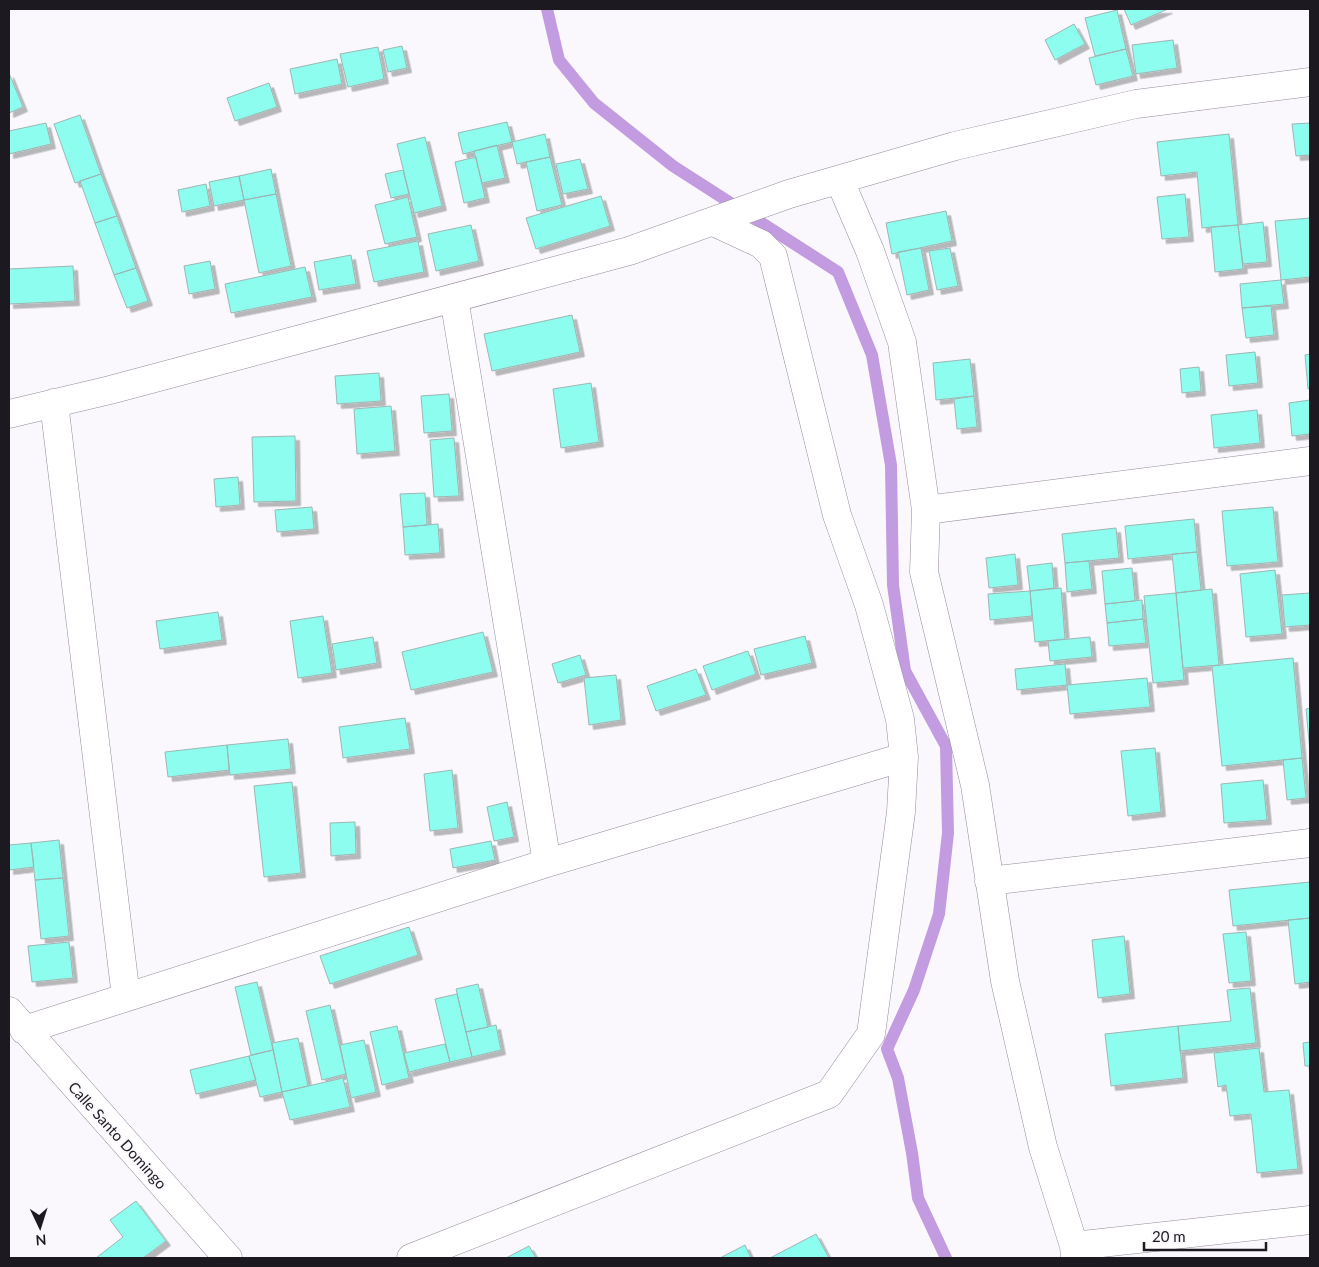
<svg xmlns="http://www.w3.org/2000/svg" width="1319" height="1267" font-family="Lato,sans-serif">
<defs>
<filter id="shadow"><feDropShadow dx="4.5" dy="4.5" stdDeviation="0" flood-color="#0004"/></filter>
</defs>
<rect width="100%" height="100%" fill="#faf8fc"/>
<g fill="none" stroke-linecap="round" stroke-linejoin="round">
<!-- stream -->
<path stroke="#c29be0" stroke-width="12" d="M 547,9 L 559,60 L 594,103 L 673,166 L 838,272 L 872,355 L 891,465 L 893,585 L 905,671 L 946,746 L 948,833 L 939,914 L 914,990 L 887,1049 L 898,1078 L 912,1153 L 918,1198 L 946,1258"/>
</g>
<!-- building -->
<path fill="#8dfdef" stroke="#9cb6b2" filter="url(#shadow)" d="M 1124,9 L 1168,9 L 1131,25 Z
M 1117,10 L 1126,49 L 1095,56 L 1085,18 Z
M 1074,24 L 1085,44 L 1055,60 L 1045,40 Z
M 1173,40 L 1177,68 L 1136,74 L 1132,45 Z
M 402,46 L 407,68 L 388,72 L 383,50 Z
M 378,47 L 384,79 L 348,87 L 340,54 Z
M 1126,49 L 1133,76 L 1096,85 L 1089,58 Z
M 337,59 L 342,84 L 295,94 L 290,69 Z
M 9,73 L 23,107 L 9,113 Z
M 269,83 L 277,107 L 235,121 L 227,98 Z
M 80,115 L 101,174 L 75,183 L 54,124 Z
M 507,122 L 512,142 L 463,154 L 458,133 Z
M 46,123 L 51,144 L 9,154 L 9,131 Z
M 1310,123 L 1310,155 L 1296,156 L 1292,124 Z
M 545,134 L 550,157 L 517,164 L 512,142 Z
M 1229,134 L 1238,225 L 1202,228 L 1197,172 L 1161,176 L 1157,142 Z
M 425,137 L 442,206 L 414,213 L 397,144 Z
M 497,145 L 505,178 L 482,183 L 474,151 Z
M 476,157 L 485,198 L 464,203 L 455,162 Z
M 550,157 L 562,205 L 537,211 L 526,162 Z
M 580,159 L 588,189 L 563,194 L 556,164 Z
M 271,169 L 276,194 L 244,200 L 239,176 Z
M 403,170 L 409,194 L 391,198 L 385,174 Z
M 101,174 L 117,216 L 95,223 L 80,181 Z
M 239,176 L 244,200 L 214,206 L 209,182 Z
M 206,184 L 210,206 L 182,212 L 178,190 Z
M 276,194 L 291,266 L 259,273 L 244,200 Z
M 1185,194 L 1189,237 L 1162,239 L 1157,197 Z
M 601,196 L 610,226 L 536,249 L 526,218 Z
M 408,197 L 417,237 L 385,244 L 375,205 Z
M 946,211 L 952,241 L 892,254 L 886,223 Z
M 117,216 L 136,268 L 114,275 L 95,223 Z
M 1310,218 L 1310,277 L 1281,280 L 1275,221 Z
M 1263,222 L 1267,262 L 1243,264 L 1238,225 Z
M 471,225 L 479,261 L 436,271 L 428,234 Z
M 1238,225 L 1243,269 L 1215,272 L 1211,227 Z
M 418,241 L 424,272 L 374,282 L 367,251 Z
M 921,248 L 929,290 L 907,295 L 898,252 Z
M 950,248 L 958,286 L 937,290 L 929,251 Z
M 351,255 L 356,284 L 319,290 L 314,262 Z
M 210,261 L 215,289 L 189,294 L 184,266 Z
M 73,266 L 75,301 L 9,304 L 9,269 Z
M 305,267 L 312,297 L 231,313 L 225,284 Z
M 136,268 L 148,301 L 127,308 L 114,275 Z
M 1281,280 L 1284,304 L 1242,308 L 1240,284 Z
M 1271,306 L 1274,335 L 1246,338 L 1242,308 Z
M 572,315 L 580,352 L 492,371 L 484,334 Z
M 1255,352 L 1258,383 L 1229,386 L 1226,355 Z
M 1310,354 L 1310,389 L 1308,389 L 1305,355 Z
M 970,359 L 974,396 L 936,400 L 933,363 Z
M 1199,367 L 1201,391 L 1182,393 L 1180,369 Z
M 379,373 L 381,401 L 337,404 L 335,376 Z
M 591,383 L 599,442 L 561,448 L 553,389 Z
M 449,394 L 452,431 L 424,433 L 421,396 Z
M 974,396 L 977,427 L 957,429 L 954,399 Z
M 1310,400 L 1310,434 L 1292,436 L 1289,403 Z
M 391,406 L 395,451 L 357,454 L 354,409 Z
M 1257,410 L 1260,443 L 1214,448 L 1211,415 Z
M 295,436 L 296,501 L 254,502 L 252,437 Z
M 454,438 L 459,496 L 434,497 L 430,440 Z
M 238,477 L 240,505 L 216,507 L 214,479 Z
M 425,493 L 427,525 L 403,527 L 400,494 Z
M 312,507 L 314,529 L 277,532 L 275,510 Z
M 1273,507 L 1278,562 L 1227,566 L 1222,511 Z
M 1194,519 L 1197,552 L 1128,559 L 1125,526 Z
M 438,524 L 440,553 L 405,555 L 403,527 Z
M 1116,528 L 1119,558 L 1065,563 L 1062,534 Z
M 1197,552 L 1201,590 L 1176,593 L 1172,554 Z
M 1015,554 L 1018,585 L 989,588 L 986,558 Z
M 1089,561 L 1092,589 L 1067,592 L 1065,563 Z
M 1052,563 L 1054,588 L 1030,591 L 1027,566 Z
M 1132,568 L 1135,601 L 1105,604 L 1102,571 Z
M 1275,570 L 1282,634 L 1246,637 L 1240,574 Z
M 1061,588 L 1065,639 L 1035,642 L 1030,591 Z
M 1212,589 L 1219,665 L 1183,668 L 1176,593 Z
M 1030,591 L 1032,616 L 990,620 L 988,594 Z
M 1176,593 L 1184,680 L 1153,683 L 1144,596 Z
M 1310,593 L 1310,625 L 1285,627 L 1282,595 Z
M 1142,600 L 1143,619 L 1107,623 L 1105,604 Z
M 218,612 L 222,640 L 160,649 L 156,621 Z
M 323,616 L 332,673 L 298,678 L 290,621 Z
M 1143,619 L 1146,643 L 1109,646 L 1107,623 Z
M 483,632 L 493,672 L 411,690 L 402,652 Z
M 805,636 L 812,663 L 761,675 L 754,649 Z
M 373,637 L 377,663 L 336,670 L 332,644 Z
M 1090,637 L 1092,657 L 1050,661 L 1048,641 Z
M 748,651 L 756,674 L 712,690 L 703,666 Z
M 580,655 L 586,675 L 558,683 L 552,664 Z
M 1293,658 L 1302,758 L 1222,766 L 1212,666 Z
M 1065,664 L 1067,685 L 1017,690 L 1015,669 Z
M 696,669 L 706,695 L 656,711 L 647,686 Z
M 616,675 L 621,720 L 589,725 L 584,678 Z
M 1147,678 L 1150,707 L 1070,714 L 1067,685 Z
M 1310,708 L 1310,752 L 1306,709 Z
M 405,718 L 410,749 L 343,758 L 339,727 Z
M 288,739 L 291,769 L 230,775 L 227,745 Z
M 227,745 L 229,770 L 168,777 L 165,752 Z
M 1155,748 L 1161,812 L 1128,816 L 1121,751 Z
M 1302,758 L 1306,798 L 1287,800 L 1283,760 Z
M 452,770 L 458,828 L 430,831 L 424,774 Z
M 1263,780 L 1267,820 L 1224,823 L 1221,784 Z
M 292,782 L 301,873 L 264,877 L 254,786 Z
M 507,802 L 514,837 L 494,841 L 487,807 Z
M 355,822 L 356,854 L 331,856 L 330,823 Z
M 59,840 L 63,878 L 35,880 L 31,843 Z
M 491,841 L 495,860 L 453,868 L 450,849 Z
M 31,843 L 34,867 L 9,870 L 9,845 Z
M 63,878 L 69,936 L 41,939 L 35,880 Z
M 1310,882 L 1310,918 L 1233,926 L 1229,890 Z
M 1310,918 L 1310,982 L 1295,984 L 1288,920 Z
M 409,927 L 418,955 L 330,984 L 320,956 Z
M 1246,932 L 1251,981 L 1229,983 L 1223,934 Z
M 1124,936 L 1130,994 L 1098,998 L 1092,940 Z
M 69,942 L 73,978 L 32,982 L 28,946 Z
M 257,982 L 273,1050 L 251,1055 L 235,987 Z
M 478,984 L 488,1027 L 466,1032 L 456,989 Z
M 1250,988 L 1256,1043 L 1180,1051 L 1178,1026 L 1231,1021 L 1227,990 Z
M 457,994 L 472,1057 L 450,1062 L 435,999 Z
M 330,1005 L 346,1074 L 322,1080 L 306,1011 Z
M 496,1025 L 501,1050 L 472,1057 L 466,1032 Z
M 397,1026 L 409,1078 L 382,1085 L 370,1032 Z
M 1178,1026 L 1183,1078 L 1111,1086 L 1105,1034 Z
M 298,1038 L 308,1086 L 282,1092 L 272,1043 Z
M 364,1040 L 376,1092 L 351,1098 L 340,1045 Z
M 1310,1042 L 1310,1066 L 1305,1066 L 1303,1043 Z
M 445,1044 L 450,1062 L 409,1072 L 404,1053 Z
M 1259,1048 L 1264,1092 L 1289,1090 L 1298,1169 L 1257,1173 L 1251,1114 L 1230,1116 L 1226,1085 L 1218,1087 L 1214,1053 Z
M 273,1050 L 282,1092 L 260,1097 L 249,1056 Z
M 249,1056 L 256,1080 L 196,1094 L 190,1070 Z
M 343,1078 L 350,1107 L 290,1120 L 282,1092 Z
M 136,1201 L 166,1241 L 143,1258 L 96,1258 L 123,1237 L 110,1220 Z
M 816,1234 L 829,1258 L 770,1258 Z
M 745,1245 L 751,1258 L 720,1258 Z
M 529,1246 L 536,1258 L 506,1258 Z"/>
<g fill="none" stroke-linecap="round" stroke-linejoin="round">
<defs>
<path id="minor" d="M 840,181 L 870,251 L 902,342 L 926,510 L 924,572 L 975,785 L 1005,981 L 1043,1147 L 1074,1246 L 1075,1258
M 454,298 L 547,863
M 54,403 L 126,997
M 9,414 L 110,390 L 629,251 L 789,194 L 955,146 L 1136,104 L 1310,82
M 926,510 L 1310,461
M 989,881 L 1310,843
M 9,1011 L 228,1258
M 24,1030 L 547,863 L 904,757
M 1074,1246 L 1310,1220
M 411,1258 L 829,1094 L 871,1034 L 901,812 L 904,757 L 900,719 L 869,605 L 837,515 L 773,256 L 761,244 L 714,222"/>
</defs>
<!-- minor casing -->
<use href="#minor" stroke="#958b9d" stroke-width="29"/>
<!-- minor -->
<use href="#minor" stroke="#fff" stroke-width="28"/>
</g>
<g text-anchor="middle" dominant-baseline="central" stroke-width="4" stroke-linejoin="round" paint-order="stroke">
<!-- street labels -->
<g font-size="15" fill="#1d1920" stroke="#faf8fc">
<text transform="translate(118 1135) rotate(48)">Calle Santo Domingo</text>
</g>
</g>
<!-- border -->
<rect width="1319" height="1267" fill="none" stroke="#1d1920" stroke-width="20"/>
<!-- north arrow -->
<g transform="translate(40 1227) rotate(176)" stroke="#faf8fc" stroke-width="4" paint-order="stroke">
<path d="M0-4L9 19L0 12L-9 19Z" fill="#1d1920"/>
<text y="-8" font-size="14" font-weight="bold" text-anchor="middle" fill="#1d1920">N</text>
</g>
<!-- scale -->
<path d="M1144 1242v8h122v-8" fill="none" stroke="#1d1920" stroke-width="2.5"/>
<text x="1152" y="1242" font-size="15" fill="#1d1920" stroke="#faf8fc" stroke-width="4" paint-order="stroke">20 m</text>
</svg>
